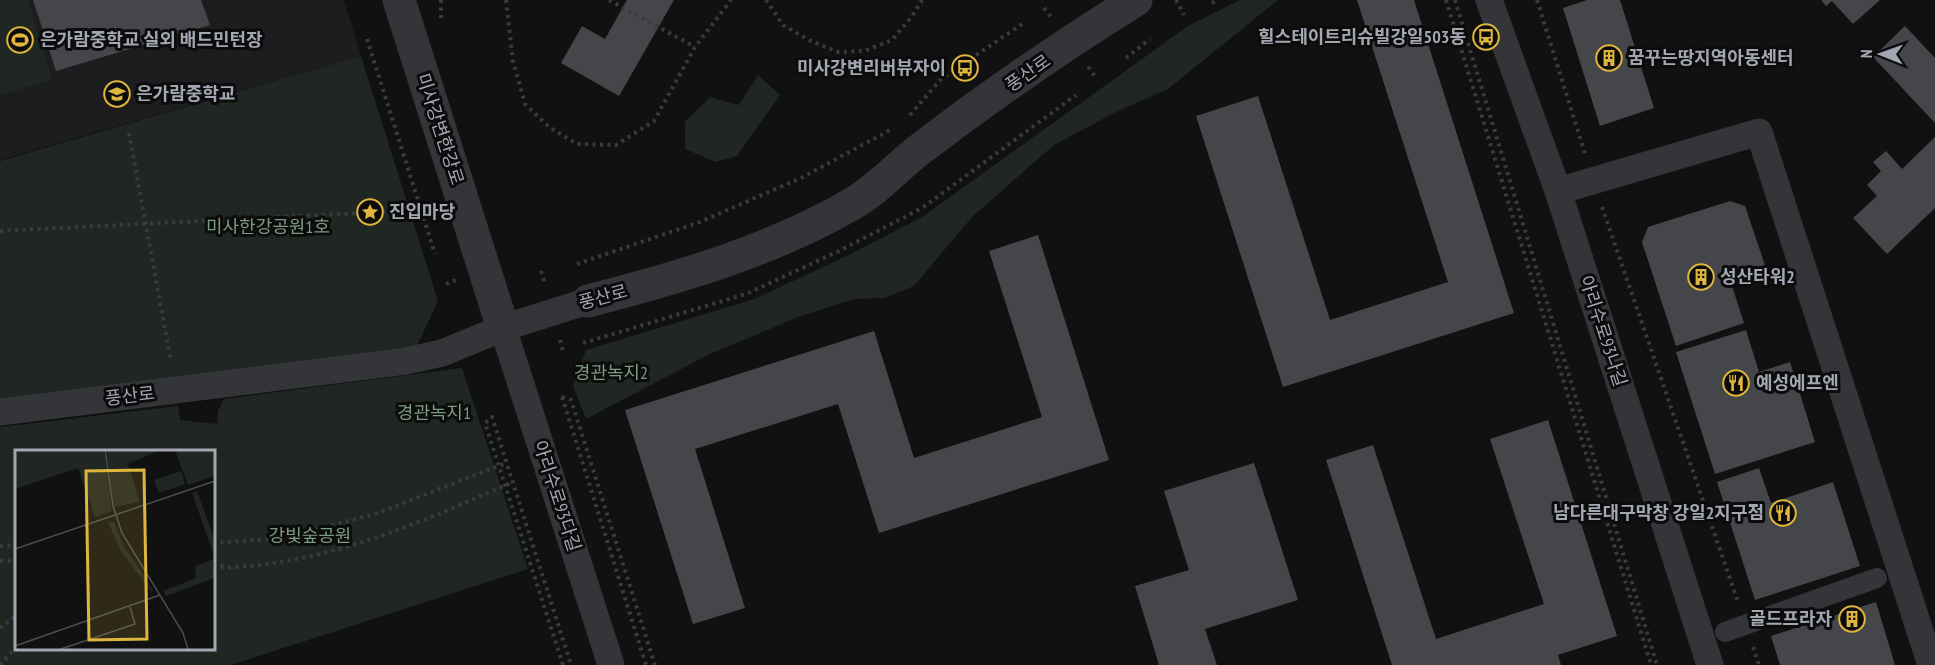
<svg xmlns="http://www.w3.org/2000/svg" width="1935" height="665" viewBox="0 0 1935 665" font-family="'PT Sans Narrow','Noto Sans KR',sans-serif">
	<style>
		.built { fill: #1d1d1f }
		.green { fill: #202621; fill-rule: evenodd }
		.building { fill: #45464a }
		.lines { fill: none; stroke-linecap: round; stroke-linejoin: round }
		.path { stroke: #3a3b3f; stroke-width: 4; stroke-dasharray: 3 4.5; stroke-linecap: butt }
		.pedestrian { stroke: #343539; stroke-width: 20 }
		.minor { stroke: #343539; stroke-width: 27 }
		.tertiary { stroke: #343539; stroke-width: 33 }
		.labels { text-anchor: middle; stroke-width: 6; stroke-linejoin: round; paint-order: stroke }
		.poi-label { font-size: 18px; font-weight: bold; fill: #a3a7b1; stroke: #0c0c0d; text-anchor: start }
		.street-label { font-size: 18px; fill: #a3a7b1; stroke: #0c0c0d }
		.park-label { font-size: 18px; fill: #7c9b80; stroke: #0c0c0d }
		.inset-road { fill: none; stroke: #4b4d52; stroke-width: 1.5 }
		.view { fill: #deb53d; fill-opacity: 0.15; stroke: #deb53d; stroke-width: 3 }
		.inset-edge { fill: none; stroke: #a3a7b1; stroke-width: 3 }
	</style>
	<rect width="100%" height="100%" fill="#111112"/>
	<path class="built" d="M 0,0 L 344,0 L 361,56 L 0,160 Z"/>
	<path class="green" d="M 0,0 L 28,0 L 52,80 L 0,95 Z
		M 1240,0 L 1278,0 L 1168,89 L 1116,112 L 1054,145 L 972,217 L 914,286 L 884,298 L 854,299 L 798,317 L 708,355 L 586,419 L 573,386 L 586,350 L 754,299 L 849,255 L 922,217 L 1188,26 Z
		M 361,56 L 438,301 L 417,346 L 0,400 L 0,161 Z
		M 758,75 L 780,95 L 737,156 L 716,162 L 685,149 L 685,122 L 710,97 L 739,105 Z
		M 462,368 L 528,569 L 231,665 L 0,665 L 0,427 L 178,406 L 180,420 L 217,424 L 218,411 L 224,399 ZM 16,452 L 213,452 L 213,648 L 16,648 Z"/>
	<path class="building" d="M 33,0 L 201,0 L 210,25 L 56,71 Z
		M 627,0 L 674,0 L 619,96 L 561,63 L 582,26 L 605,39 Z
		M 1357,0 L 1414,0 L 1514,313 L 1283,387 L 1196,116 L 1258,96 L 1330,320 L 1448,282 Z
		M 1587,0 L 1620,0 L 1654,108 L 1600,126 L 1563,8 Z
		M 1821,0 L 1880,0 L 1853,24 L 1832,1 L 1826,6 Z
		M 1905,26 L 1935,58 L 1935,123 L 1873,57 Z
		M 1935,137 L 1935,208 L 1887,254 L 1853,218 L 1877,196 L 1867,185 L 1881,171 L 1873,162 L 1886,151 L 1902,169 Z
		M 1730,201 L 1745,206 L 1767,271 L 1731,283 L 1744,323 L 1676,346 L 1642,242 L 1648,227 Z
		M 1038,235 L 1109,460 L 879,533 L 838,404 L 695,449 L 745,608 L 693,624 L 625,410 L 874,331 L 914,458 L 1042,417 L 989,251 Z
		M 1746,330 L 1759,372 L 1790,362 L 1815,442 L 1715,474 L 1676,352 Z
		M 1548,420 L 1617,636 L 1558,655 L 1561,665 L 1392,665 L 1326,460 L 1373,445 L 1436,639 L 1544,604 L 1490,439 Z
		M 1254,463 L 1298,600 L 1205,629 L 1217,665 L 1159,665 L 1135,586 L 1189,570 L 1164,491 Z
		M 1759,468 L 1771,503 L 1833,482 L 1860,566 L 1755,600 L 1717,482 Z
		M 1876,602 L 1895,665 L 1780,665 L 1771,636 Z"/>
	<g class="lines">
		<path class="path" d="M 441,0 L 441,20
			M 506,0 L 513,61 L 525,104 L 549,127 L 577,144 L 616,145 L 654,121 L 695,47 L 731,0
			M 609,0 L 695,47
			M 766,0 L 783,25 L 809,40 L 838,52 L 864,51 L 892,40 L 912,16 L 922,0
			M 1176,0 L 1184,15
			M 1446,0 L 1651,665
			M 1455,0 L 1657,665
			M 1537,0 L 1585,154
			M 1212,3 L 1217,0
			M 1044,8 L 1051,17
			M 367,39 L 435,254
			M 1126,58 L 1150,39
			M 1088,67 L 1097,79
			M 910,115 L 941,79 L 1025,22
			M 129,133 L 171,362
			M 1602,207 L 1738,602
			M 0,231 L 420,210
			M 577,264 L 700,222 L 803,177 L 890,130
			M 541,271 L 545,284
			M 446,284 L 456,280
			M 560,340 L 563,351
			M 583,343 L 746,294 L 839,251 L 922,208 L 1076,95
			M 562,397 L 571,400 L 655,665
			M 562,397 L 646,665
			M 213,543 L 283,538 L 378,513 L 506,463
			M 0,546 L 16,545
			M 0,561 L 16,561
			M 213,564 L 224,566
			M 213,568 C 324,566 414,525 513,482
			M 0,628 L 16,616
			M 1753,647 L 1759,665
			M 0,665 L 16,647
			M 563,665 L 485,423 L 492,417 L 571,665"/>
		<path class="pedestrian" d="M 1725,632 L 1877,578"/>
		<path class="minor" d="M 1489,0 L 1558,191 L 1710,665
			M 1558,191 L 1759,132 L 1931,665
			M 503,328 L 611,665
			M 0,412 L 406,361 L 442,353 L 503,328 L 588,301"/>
		<path class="tertiary" d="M 399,0 L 503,328
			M 588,301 C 678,278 771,251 852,204 C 877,190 897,167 919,150 C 988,97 1062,46 1136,0"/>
	</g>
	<defs>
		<g id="bus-ring" transform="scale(1.35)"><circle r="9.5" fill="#0c0c0d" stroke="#deb53d" stroke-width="1.5"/><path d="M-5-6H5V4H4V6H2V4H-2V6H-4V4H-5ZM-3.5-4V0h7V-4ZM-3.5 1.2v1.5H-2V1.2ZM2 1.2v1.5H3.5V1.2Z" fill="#deb53d"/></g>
		<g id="stadium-ring" transform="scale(1.35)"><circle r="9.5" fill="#0c0c0d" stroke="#deb53d" stroke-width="1.5"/><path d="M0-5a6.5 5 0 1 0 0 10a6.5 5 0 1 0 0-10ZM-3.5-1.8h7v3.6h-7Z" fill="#deb53d"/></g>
		<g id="building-ring" transform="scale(1.35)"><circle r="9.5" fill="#0c0c0d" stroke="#deb53d" stroke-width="1.5"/><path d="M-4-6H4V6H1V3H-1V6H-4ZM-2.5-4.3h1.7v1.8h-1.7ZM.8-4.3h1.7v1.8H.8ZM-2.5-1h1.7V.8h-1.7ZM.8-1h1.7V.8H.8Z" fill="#deb53d"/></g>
		<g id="school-ring" transform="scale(1.35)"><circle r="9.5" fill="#0c0c0d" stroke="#deb53d" stroke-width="1.5"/><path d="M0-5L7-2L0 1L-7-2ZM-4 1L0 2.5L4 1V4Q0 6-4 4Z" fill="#deb53d"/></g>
		<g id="sight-ring" transform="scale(1.35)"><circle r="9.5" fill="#0c0c0d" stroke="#deb53d" stroke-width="1.5"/><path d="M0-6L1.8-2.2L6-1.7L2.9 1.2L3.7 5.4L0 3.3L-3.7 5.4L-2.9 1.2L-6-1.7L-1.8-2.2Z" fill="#deb53d"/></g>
		<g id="restaurant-ring" transform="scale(1.35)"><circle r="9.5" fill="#0c0c0d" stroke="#deb53d" stroke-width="1.5"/><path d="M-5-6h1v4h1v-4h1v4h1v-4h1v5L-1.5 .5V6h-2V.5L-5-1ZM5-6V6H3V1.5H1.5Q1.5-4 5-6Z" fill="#deb53d"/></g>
	</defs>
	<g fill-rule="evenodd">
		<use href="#bus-ring" x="1486" y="37"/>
		<use href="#stadium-ring" x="20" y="40"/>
		<use href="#building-ring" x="1609" y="58"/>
		<use href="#bus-ring" x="965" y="68"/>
		<use href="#school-ring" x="117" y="94"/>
		<use href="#sight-ring" x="370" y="212"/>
		<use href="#building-ring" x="1701" y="277"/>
		<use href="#restaurant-ring" x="1736" y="383"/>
		<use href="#restaurant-ring" x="1783" y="513"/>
		<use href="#building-ring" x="1852" y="619"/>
	</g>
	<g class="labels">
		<g class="poi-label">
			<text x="1466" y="43" text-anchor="end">힐스테이트리슈빌강일503동</text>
			<text x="40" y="46">은가람중학교 실외 배드민턴장</text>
			<text x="1628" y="64">꿈꾸는땅지역아동센터</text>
			<text x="946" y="74" text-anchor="end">미사강변리버뷰자이</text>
			<text x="136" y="100">은가람중학교</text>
			<text x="389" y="218">진입마당</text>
			<text x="1720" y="283">성산타워2</text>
			<text x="1756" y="389">예성에프엔</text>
			<text x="1764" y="519" text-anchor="end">남다른대구막창 강일2지구점</text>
			<text x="1832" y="625" text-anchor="end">골드프라자</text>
		</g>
		<g class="street-label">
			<text transform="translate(1028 73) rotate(-35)" y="6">풍산로</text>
			<text transform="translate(440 129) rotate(72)" y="6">미사강변한강로</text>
			<text transform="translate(603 297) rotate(-15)" y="6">풍산로</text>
			<text transform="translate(1603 331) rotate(72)" y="6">아리수로93나길</text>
			<text transform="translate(130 396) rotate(-7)" y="6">풍산로</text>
			<text transform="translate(557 496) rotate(72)" y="6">아리수로93다길</text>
		</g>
		<g class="park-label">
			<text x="268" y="233">미사한강공원1호</text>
			<text x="611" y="379">경관녹지2</text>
			<text x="434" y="419">경관녹지1</text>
			<text x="310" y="542">강빛숲공원</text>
		</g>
	</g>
	<g transform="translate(15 450)">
		<rect width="200" height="200" fill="#111112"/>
		<path d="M 0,0 L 89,0 L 97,61 L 80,67 L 63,18 L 0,39 ZM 91,0 L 145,0 L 113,14 L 125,52 L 99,57 ZM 160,0 L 199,0 L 199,26 L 173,35 ZM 166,21 L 170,34 L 144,43 L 139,30 ZM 182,41 L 199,88 L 199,105 L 177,43 ZM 93,72 L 99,72 L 108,95 L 128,124 L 138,141 L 137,142 L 105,100 ZM 199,109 L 199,128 L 151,146 L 148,141 L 181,128 L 180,116 Z" fill="#202621"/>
		<path class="inset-road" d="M 90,0 L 98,56 L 107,83 L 168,183 L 173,199M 0,99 L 200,31M 0,196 L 145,145M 46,199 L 120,174 L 115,157"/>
		<path class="view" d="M 129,20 L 132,189 L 74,190 L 71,21 Z"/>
		<rect width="200" height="200" class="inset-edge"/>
	</g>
	<g transform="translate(1881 54) rotate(271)" stroke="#0c0c0d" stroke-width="4.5" paint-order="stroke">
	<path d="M0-4.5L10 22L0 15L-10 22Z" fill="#a3a7b1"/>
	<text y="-9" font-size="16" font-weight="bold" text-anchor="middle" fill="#a3a7b1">N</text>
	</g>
</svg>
